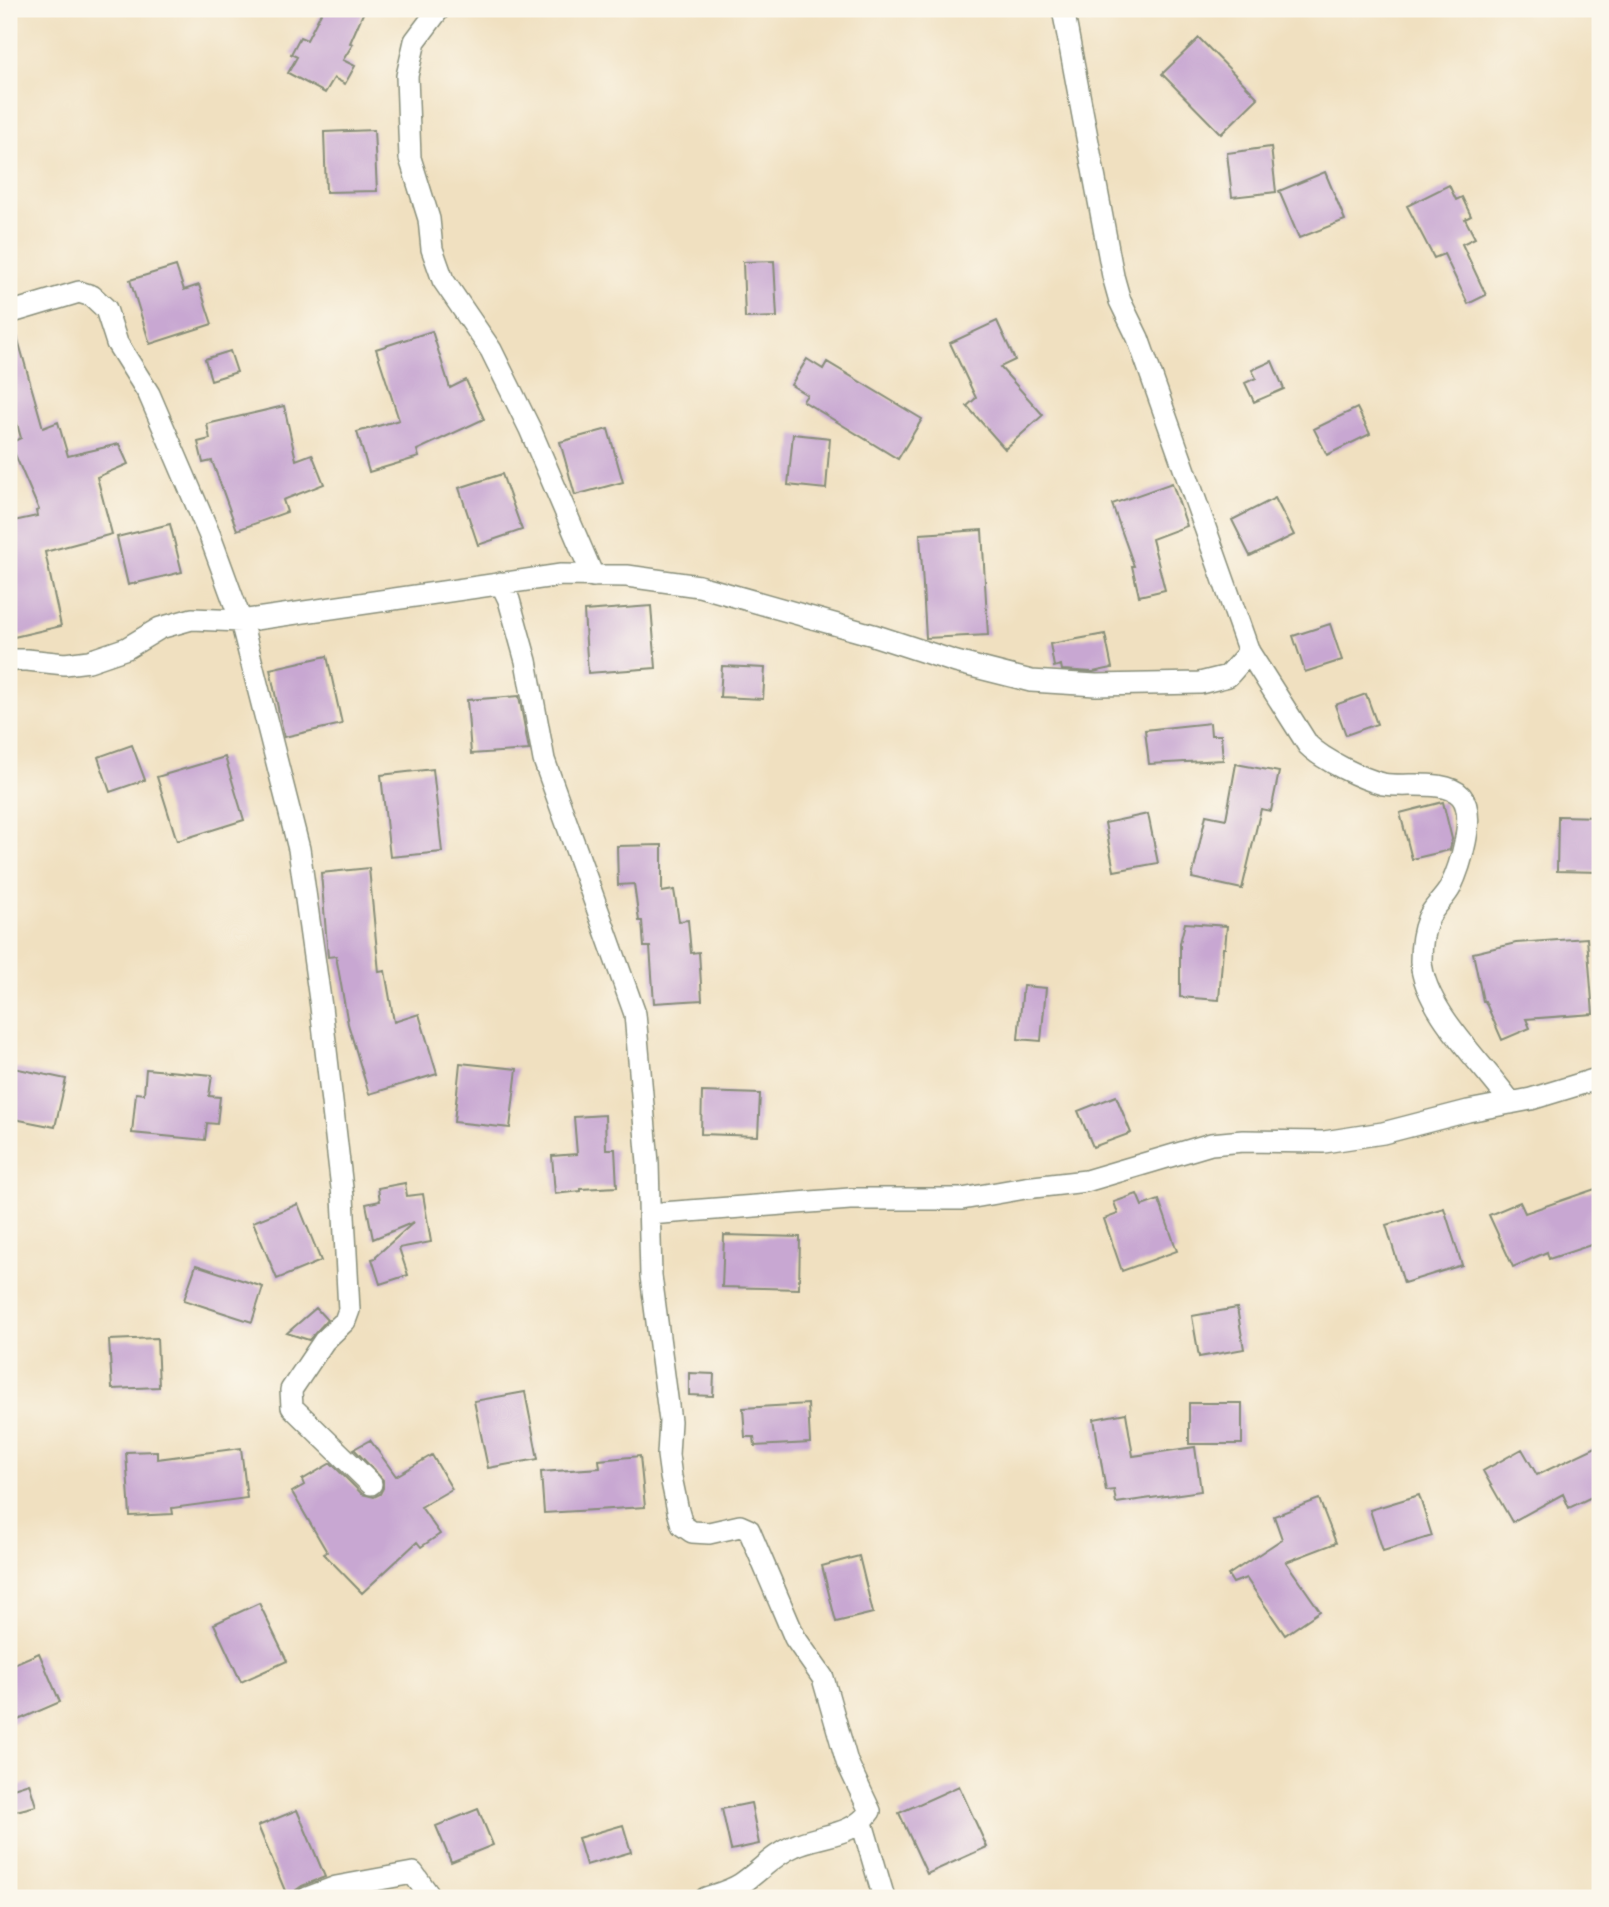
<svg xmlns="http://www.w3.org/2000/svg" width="1609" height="1907" viewBox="0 0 1609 1907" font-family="'IM FELL Double Pica',serif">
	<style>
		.building { fill: #c8a7d2 }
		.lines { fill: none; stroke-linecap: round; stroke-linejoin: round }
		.minor-casing { stroke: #888e7a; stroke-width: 24 }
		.minor { stroke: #fff; stroke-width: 21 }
	</style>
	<rect width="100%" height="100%" fill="#fbf7ec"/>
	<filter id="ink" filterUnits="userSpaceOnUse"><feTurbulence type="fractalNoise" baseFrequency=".0143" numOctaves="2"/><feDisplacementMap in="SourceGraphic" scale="14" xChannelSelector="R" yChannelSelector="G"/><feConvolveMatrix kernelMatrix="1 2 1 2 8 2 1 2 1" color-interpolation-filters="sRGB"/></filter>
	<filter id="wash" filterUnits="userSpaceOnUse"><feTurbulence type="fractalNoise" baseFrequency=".00686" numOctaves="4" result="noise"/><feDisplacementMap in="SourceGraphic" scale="28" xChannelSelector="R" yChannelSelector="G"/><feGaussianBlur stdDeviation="1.57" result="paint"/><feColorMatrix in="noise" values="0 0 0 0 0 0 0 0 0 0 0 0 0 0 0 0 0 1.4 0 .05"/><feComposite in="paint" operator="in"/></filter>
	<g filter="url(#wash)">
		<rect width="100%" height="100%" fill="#f0e0c0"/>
		<g id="blocks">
			<path class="building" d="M 323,9 L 365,9 L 350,43 L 353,44 L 343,60 L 355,66 L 345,84 L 334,78 L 325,93 L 288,73 L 297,57 L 291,54 L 300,37 L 307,40 Z
				M 1199,38 L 1258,98 L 1221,134 L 1162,74 Z
				M 374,130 L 377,191 L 326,192 L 324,132 Z
				M 1271,147 L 1276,192 L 1232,197 L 1227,153 Z
				M 1325,172 L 1345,220 L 1299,238 L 1279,191 Z
				M 1449,185 L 1456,200 L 1462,197 L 1471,216 L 1465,219 L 1475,238 L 1462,244 L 1486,295 L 1468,304 L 1444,254 L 1434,258 L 1407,206 Z
				M 774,261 L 777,317 L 745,318 L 743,262 Z
				M 176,266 L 184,290 L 199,285 L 212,324 L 150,344 L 130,280 Z
				M 997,321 L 1015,360 L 1000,367 L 1043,415 L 1005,449 L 967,406 L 976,398 L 950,343 Z
				M 15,329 L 43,428 L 58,422 L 68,456 L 119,444 L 128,464 L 97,477 L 112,534 L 45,552 L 61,626 L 14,637 L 9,615 L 9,522 L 37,516 L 36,511 L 39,510 L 10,443 L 21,438 L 9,395 L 9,330 Z
				M 432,331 L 450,388 L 466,380 L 484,419 L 417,450 L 419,457 L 369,472 L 357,432 L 399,420 L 376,349 Z
				M 230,351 L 237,372 L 211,380 L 205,359 Z
				M 807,359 L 823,369 L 827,362 L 922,419 L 898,459 L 803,401 L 807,395 L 791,385 Z
				M 1272,361 L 1284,389 L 1254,402 L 1245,383 L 1256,378 L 1252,370 Z
				M 284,406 L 296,460 L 312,454 L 324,484 L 283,500 L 287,512 L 237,530 L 212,461 L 203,463 L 198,442 L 210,439 L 207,424 Z
				M 1357,408 L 1370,434 L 1327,455 L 1314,429 Z
				M 608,429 L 623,482 L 575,495 L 560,442 Z
				M 793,434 L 830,438 L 826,489 L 788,485 Z
				M 502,474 L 522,530 L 478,545 L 459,488 Z
				M 1172,483 L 1187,526 L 1152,539 L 1165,590 L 1139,596 L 1132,566 L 1134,566 L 1112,504 Z
				M 1275,498 L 1294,535 L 1250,556 L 1232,520 Z
				M 170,524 L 182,572 L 128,585 L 117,537 Z
				M 982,530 L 988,635 L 926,638 L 920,534 Z
				M 651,606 L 656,668 L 588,673 L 584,611 Z
				M 1330,624 L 1342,660 L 1305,672 L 1293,636 Z
				M 1105,634 L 1112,668 L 1093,672 L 1062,670 L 1061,665 L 1054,667 L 1050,644 Z
				M 327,656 L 342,724 L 284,737 L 270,669 Z
				M 722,666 L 765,668 L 763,699 L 720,697 Z
				M 1366,694 L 1377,724 L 1346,735 L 1335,705 Z
				M 519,696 L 529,750 L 471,754 L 467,700 Z
				M 1210,723 L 1211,735 L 1221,735 L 1223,760 L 1149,764 L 1145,730 Z
				M 132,745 L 145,780 L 110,792 L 98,757 Z
				M 225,757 L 244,820 L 177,841 L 157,777 Z
				M 1236,764 L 1279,772 L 1271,811 L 1261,809 L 1242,889 L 1192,878 L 1206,815 L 1226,819 Z
				M 433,769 L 442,852 L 390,857 L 381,775 Z
				M 1443,802 L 1452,839 L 1450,850 L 1412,859 L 1400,813 Z
				M 1148,814 L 1158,863 L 1114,871 L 1105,823 Z
				M 1558,816 L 1600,817 L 1600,872 L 1557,871 Z
				M 662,845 L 662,892 L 674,890 L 679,921 L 688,920 L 691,953 L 699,952 L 702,1000 L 654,1003 L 650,947 L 644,947 L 642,921 L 639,921 L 634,884 L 618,885 L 617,846 Z
				M 369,868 L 379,972 L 385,971 L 394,1022 L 419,1014 L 437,1074 L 369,1094 L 348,1024 L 336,956 L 328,957 L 321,873 Z
				M 1185,923 L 1227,926 L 1225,948 L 1223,948 L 1219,1000 L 1180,997 L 1180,943 Z
				M 1587,938 L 1593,1014 L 1526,1019 L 1530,1028 L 1502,1040 L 1485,1001 L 1483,1001 L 1473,953 L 1516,943 Z
				M 1023,986 L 1046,988 L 1041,1041 L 1018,1039 Z
				M 460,1063 L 517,1069 L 510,1128 L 454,1122 Z
				M 9,1067 L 66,1079 L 55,1127 L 9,1118 Z
				M 146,1069 L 212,1075 L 209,1096 L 220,1097 L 217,1124 L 207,1123 L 205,1140 L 132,1133 L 136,1093 L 144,1094 Z
				M 702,1092 L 760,1094 L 758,1136 L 701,1134 Z
				M 1116,1096 L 1131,1133 L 1093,1147 L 1078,1111 Z
				M 605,1115 L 606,1149 L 615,1149 L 617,1187 L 581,1189 L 581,1191 L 555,1194 L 552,1156 L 577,1154 L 574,1117 Z
				M 405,1183 L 407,1196 L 423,1194 L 431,1242 L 399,1248 L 408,1275 L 380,1284 L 372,1259 L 376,1258 L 376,1256 L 414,1222 L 373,1239 L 366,1204 L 380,1201 L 378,1188 Z
				M 1595,1189 L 1600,1206 L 1600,1242 L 1549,1259 L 1547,1252 L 1513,1267 L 1489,1215 L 1520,1202 L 1525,1213 Z
				M 1137,1194 L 1142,1206 L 1159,1200 L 1177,1251 L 1122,1271 L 1104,1219 L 1118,1214 L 1114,1202 Z
				M 298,1204 L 321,1261 L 277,1279 L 253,1222 Z
				M 1444,1208 L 1462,1265 L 1404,1283 L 1386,1225 Z
				M 724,1235 L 800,1237 L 799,1289 L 722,1287 Z
				M 196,1265 L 263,1287 L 252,1322 L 184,1300 Z
				M 316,1308 L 327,1320 L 309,1340 L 287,1333 Z
				M 1237,1308 L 1244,1349 L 1199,1357 L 1192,1316 Z
				M 157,1338 L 159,1387 L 112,1389 L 109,1340 Z
				M 689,1373 L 714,1374 L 713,1396 L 689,1395 Z
				M 525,1392 L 538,1459 L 488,1468 L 474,1401 Z
				M 1189,1403 L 1242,1403 L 1242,1444 L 1189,1444 Z
				M 808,1404 L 810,1443 L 755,1446 L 754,1437 L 745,1437 L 743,1408 Z
				M 1126,1413 L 1133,1456 L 1195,1447 L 1201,1491 L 1116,1503 L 1114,1490 L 1106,1491 L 1094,1419 Z
				M 370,1440 L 396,1476 L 432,1455 L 452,1489 L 421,1507 L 440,1534 L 421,1547 L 417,1542 L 362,1593 L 324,1554 L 327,1552 L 292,1492 L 304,1485 L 302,1480 L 331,1463 L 362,1494 L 374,1497 L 380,1494 L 383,1488 L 383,1480 L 354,1449 Z
				M 1600,1445 L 1600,1493 L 1569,1508 L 1563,1494 L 1512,1522 L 1483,1471 L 1522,1449 L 1537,1475 Z
				M 241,1448 L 247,1498 L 172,1508 L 173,1514 L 130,1516 L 126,1452 L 157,1451 L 157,1459 Z
				M 640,1456 L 645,1507 L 544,1513 L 541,1472 L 600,1468 L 599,1460 Z
				M 1419,1495 L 1432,1536 L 1383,1551 L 1370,1510 Z
				M 1319,1499 L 1336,1543 L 1286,1562 L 1320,1611 L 1285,1635 L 1246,1578 L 1233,1583 L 1228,1575 L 1282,1539 L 1274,1516 Z
				M 859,1556 L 873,1613 L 836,1622 L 822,1566 Z
				M 259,1603 L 287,1661 L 241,1682 L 214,1624 Z
				M 39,1653 L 60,1702 L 9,1724 L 9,1666 Z
				M 29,1783 L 36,1806 L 16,1811 L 10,1789 Z
				M 959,1786 L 987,1847 L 927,1874 L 899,1813 Z
				M 751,1803 L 759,1844 L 731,1850 L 722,1809 Z
				M 478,1809 L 493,1845 L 451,1862 L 436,1826 Z
				M 297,1810 L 325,1877 L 302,1886 L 296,1890 L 294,1898 L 288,1898 L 258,1826 Z
				M 623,1825 L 631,1852 L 586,1865 L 578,1838 Z"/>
		</g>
	</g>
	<g filter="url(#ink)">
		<use href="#blocks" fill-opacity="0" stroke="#888e7a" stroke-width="2"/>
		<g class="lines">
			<g class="minor-casing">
				<path id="minor" d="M 439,9 L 415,41 L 407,76 L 410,158 L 429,219 L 432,249 L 443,280 L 491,350 L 530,429 L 593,576
					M 1063,9 L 1113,276 L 1120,301 L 1138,338 L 1249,652 L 1308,745 C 1323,760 1362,779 1383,784 C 1404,788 1446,779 1461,796 C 1477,815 1460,867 1450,888 C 1444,899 1433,907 1428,919 C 1423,931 1421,947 1421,961 C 1424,1010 1483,1063 1511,1103
					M 9,313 L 79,292 L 92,296 L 106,309 L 117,343 L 149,394 L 210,536 L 241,621 L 299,849 L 321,1007 L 343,1197 L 349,1310 L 345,1321 L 324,1341 L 291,1390 L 292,1407 L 371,1484
					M 501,583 L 509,600 L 526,661 L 544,760 L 635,1014 L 648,1163 L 651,1276 L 670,1421 L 668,1455 L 671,1477 L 678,1511 L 682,1525 L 692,1532 L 709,1533 L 740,1526 L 749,1530 L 795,1638 L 823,1678 L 847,1762 L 870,1811 C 853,1837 820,1834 794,1846 C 773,1855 759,1872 741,1884 C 730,1891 718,1894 706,1898
					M 9,660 L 27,660 L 65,664 L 89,661 L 127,648 L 160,628 L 192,619 L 241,621 L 561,575 L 627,576 L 699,586 L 873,635 L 956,662 L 1031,681 L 1096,685 L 1200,683 L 1228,676 L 1249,652
					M 649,1214 L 850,1199 L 962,1199 L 1025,1188 L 1086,1181 L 1211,1144 L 1243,1141 L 1324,1142 L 1383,1133 L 1468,1111 L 1531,1099 L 1600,1078
					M 862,1823 L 884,1898
					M 307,1898 L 336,1887 L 413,1873 L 431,1898"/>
			</g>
			<use href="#minor" class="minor"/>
		</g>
	</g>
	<rect width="1609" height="1907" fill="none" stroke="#fbf7ec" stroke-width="35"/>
</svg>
